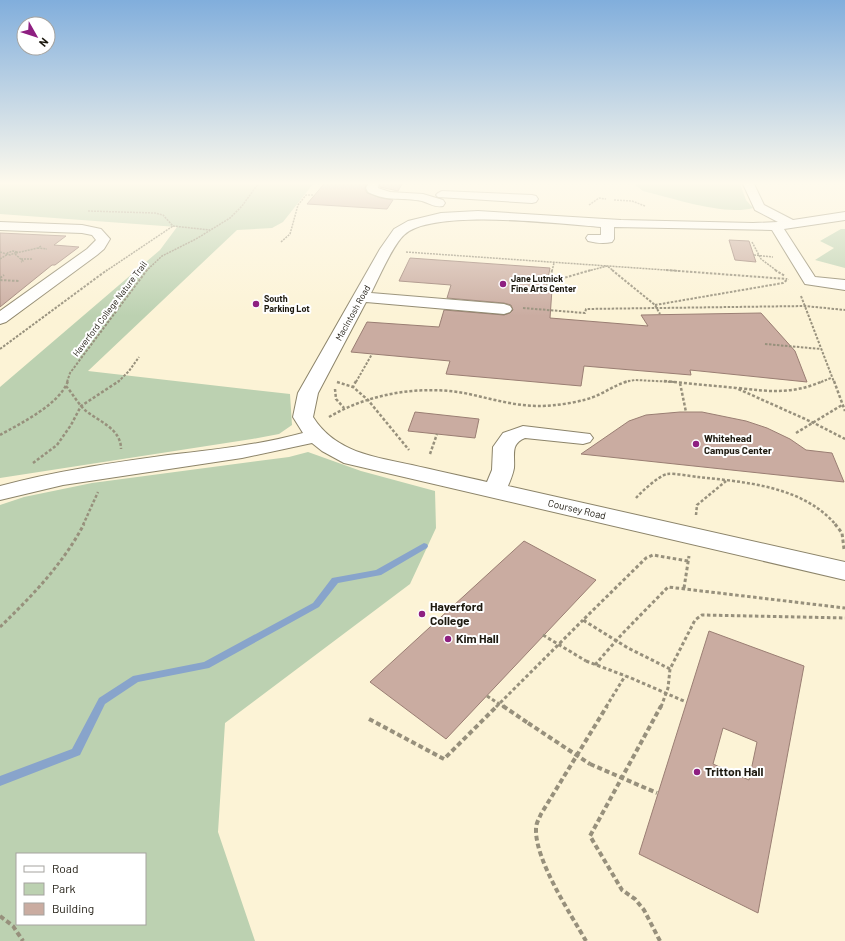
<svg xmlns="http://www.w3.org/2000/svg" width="845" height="941" viewBox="0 0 845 941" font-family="Barlow,sans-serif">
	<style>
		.green { fill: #bcd1b1; fill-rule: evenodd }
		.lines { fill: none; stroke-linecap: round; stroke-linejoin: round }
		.stream { fill: #88a4cb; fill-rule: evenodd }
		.building { fill: #caaca1; stroke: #9a7e73; fill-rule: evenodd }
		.minor-casing { stroke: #8c846a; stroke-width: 2 }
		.path-far4 { stroke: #97907c; stroke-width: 1.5; stroke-dasharray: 2 1; stroke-linecap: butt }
		.path-far3 { stroke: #97907c; stroke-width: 2; stroke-dasharray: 2.5 1.5; stroke-linecap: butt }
		.path-far2 { stroke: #97907c; stroke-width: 2.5; stroke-dasharray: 3 2; stroke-linecap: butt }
		.path-far1 { stroke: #97907c; stroke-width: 3; stroke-dasharray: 3.5 2.5; stroke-linecap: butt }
		.path { stroke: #97907c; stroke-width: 4; stroke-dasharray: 5 3; stroke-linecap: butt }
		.minor { fill: #fff; fill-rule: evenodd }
		.path-bridge-far1 { stroke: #97907c; stroke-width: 3; stroke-dasharray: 3.5 2.5; stroke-linecap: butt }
		.path-bridge { stroke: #97907c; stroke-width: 4; stroke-dasharray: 5 3; stroke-linecap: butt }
		.poi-dot { fill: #8e1f81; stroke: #fff; stroke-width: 1.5 }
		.labels { text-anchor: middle; stroke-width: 4; stroke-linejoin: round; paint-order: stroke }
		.far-poi-label { font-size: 9px; font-weight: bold; fill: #1d190f; stroke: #fff; text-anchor: start }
		.far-street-label { font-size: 9px; fill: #1d190f; stroke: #fff }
		.poi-label { font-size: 10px; font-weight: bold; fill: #1d190f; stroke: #fff; text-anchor: start }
		.street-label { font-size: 10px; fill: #1d190f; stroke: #fff }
		.near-poi-label { font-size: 12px; font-weight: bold; fill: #1d190f; stroke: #fff; text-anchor: start }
	</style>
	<rect width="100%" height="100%" fill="#fcf3d6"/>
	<path class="green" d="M 0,184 L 313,184 L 283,222 L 272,228 L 237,230 L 88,371 L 290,394 L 292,425 L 279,434 L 252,439 L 0,478 L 0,387 L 160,250 L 177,227 L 0,214 Z
		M 634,184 L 740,184 L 746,200 L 753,208 C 724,216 673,198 643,191 Z
		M 841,229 L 845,229 L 845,268 L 815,260 L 834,248 L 820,241 Z
		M 308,452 L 361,471 L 435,491 L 436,528 L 410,584 L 225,723 L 218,832 L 255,941 L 0,941 L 0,505 L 24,497 L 92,483 L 289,457 ZM 17,854 L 145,854 L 145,924 L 17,924 Z"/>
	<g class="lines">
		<path class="stream" d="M 424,543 L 427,544 L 428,546 L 427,548 L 381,575 L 338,583 L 319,607 L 209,668 L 138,682 L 105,704 L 80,755 L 0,786 L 0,776 L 72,749 L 99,698 L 133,676 L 204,662 L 313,603 L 332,578 L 376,570 Z"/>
	</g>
	<path class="building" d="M 324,184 L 366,184 L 365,189 L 367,193 L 381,198 L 393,200 L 387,209 L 307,204 Z
		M 380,184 L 402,184 L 398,191 L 380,187 Z
		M 0,233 L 66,236 L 54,245 L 79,247 L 55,265 L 52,265 L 0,307 Z
		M 729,240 L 749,241 L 756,262 L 735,260 Z
		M 410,258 L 550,268 L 546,289 L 552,289 L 550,318 L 648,326 L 641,315 L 761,313 L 795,351 L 807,382 L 690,370 L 691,375 L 584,366 L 581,386 L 446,374 L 450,361 L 351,352 L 367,322 L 439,327 L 444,310 L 504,315 L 510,313 L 513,310 L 511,305 L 504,303 L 447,298 L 451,285 L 399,281 Z
		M 415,412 L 479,419 L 475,438 L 408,431 Z
		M 680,412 L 702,412 L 746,421 L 767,428 L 790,439 L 806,450 L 832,453 L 844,482 L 581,454 L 629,421 L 646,415 Z
		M 524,541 L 596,580 L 446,739 L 370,682 Z
		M 709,631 L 804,666 L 758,913 L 639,854 ZM 723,728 L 757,742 L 749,780 L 713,764 Z"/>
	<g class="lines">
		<g class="minor-casing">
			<path id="minor" d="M 368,184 L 379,184 L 378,188 L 390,192 L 423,194 L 443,200 L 445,203 L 443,206 C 435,208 429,203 422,201 C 403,197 387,202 368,192 L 366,188 Z
				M 743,184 L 754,184 L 764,205 L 793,220 L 845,212 L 845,220 L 784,229 L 815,277 L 845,280 L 845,290 L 805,284 L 772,230 L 614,227 L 614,239 L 612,242 C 604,244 596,243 588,241 L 586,238 L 588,235 L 601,235 L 601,227 C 560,224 433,208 404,235 C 392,246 379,278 371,293 L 504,304 L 510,306 L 512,309 L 510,312 L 504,314 L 366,302 L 318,393 L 313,417 C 335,452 374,457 412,465 C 437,471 462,476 487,482 L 492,470 L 493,447 L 503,433 L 523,426 L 590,434 L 593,438 L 590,442 L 583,444 L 525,438 C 510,444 515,455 514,468 C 513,474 510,481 508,486 L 845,562 L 845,580 L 344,463 L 322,451 L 312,443 L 242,458 L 63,485 L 0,500 L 0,486 C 55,471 111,463 168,455 C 213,450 259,445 303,433 L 293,417 L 298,393 L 380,249 L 394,229 L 408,221 L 441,213 L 478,211 L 621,220 L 753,223 L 778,222 L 755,210 Z
				M 442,191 L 532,195 L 536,196 L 538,199 L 536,202 L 532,203 L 438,197 L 436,195 L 438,193 Z
				M 0,222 L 82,225 L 101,229 L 110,239 L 104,249 L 97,255 L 6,322 L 0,324 L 0,311 L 87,249 L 96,240 L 92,235 L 82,233 L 0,230 Z"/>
		</g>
		<path class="path-far4" d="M 614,200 L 632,201 L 645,206
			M 589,205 L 599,198 L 606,199
			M 88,211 L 155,213 L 163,215 L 173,226 L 210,230
			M 281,242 L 290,234 L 298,205 L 306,195 L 314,195
			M 752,242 L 761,259 L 777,271
			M 41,246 L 38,248 L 47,249
			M 0,252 L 10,255 L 17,252 L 13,251 L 7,253
			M 406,252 L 680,271
			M 16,253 L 38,248
			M 15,254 L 23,261 L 21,262
			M 754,255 L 773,257
			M 0,259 L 8,254
			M 21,259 L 32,259
			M 106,271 L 173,226
			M 146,271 L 162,256 L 196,239 L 230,218 L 242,206 L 258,184
			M 552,271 L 554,263
			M 588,271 L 607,266 L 614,271"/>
		<path class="path-far3" d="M 552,270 L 550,282 L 591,270
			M 612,270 L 655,305 L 660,314
			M 666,270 L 787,279
			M 775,270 L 785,276
			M 0,278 L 4,275
			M 0,280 L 19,281
			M 801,296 L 834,382
			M 655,305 L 783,283 L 788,279
			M 523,308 L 585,313 L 586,309 L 805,306 L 845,310
			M 765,344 L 821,349
			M 0,349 L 107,270
			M 67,382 L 70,373 L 147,270
			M 118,382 L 129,371 L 139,357
			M 356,382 L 372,354
			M 624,382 L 635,380 L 675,382
			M 821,382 L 831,378"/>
		<path class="path-far2" d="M 356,381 L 353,387 L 368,400 L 409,450
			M 664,381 L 736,388 L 814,423 L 845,439
			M 834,381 L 845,411
			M 337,382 L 353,387
			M 680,383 L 686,412
			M 66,386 C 73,394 78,404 86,411 C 100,422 121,429 121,449
			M 739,388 C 770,392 794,394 823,381
			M 335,389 L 336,399 L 344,408
			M 329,417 C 368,394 419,385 464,393 C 489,398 513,406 539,406 C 555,406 584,402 598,395 C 609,390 617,384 629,381
			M 796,433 L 842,405
			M 0,435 C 21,423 59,405 68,381
			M 430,454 L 437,434
			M 33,463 L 57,445 L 71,425 L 81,406 L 119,381
			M 636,498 C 642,491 659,476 667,474 C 674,473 690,476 698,477 C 745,482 803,486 836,525
			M 696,515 L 697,505 L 726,481
			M 83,525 L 98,492"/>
		<path class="path-far1" d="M 835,524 L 842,533 L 844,549
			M 688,561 L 653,555 L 646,558 L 583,620 L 628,648 L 670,669 L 695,620 L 702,615 L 845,618
			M 684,588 L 689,556
			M 0,627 C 32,596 63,564 84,524
			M 623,633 L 668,587 L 845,608
			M 586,661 L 631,678
			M 595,665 L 607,651
			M 496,707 L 583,620
			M 606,707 L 625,676
			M 661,707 L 668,688 L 670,669"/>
		<path class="path" d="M 369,719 L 444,759 L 497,706
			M 528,723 L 590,764
			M 0,916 L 13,926 L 23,941
			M 586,941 C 570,913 535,860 536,829 C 536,823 539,819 541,814 L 607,706
			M 660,941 L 644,910 L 635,899 L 622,890 L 590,836 L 661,706"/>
		<use href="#minor" class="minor"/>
		<path class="path-bridge-far1" d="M 543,635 L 586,661
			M 607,651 L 623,633
			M 631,678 L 686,702
			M 487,696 L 504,707"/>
		<path class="path-bridge" d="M 503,706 L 528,723
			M 590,764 L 657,793"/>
	</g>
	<linearGradient id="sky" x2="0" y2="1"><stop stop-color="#81aedc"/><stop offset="0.58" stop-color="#fefaed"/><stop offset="1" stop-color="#fefaed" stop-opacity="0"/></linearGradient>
	<rect width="845" height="316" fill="url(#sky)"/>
	<g class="poi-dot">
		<circle cx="503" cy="284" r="4"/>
		<circle cx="256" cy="304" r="4"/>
		<circle cx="696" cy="444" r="4"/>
		<circle cx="422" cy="614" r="4"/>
		<circle cx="448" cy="639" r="4"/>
		<circle cx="697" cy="772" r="4"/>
	</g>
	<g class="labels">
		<g class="far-poi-label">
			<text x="511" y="282">Jane Lutnick<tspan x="511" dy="10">Fine Arts Center</tspan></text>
			<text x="264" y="302">South<tspan x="264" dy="10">Parking Lot</tspan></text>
		</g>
		<g class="far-street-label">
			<text transform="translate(110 309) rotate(-53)" y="3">Haverford College Nature Trail</text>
			<text transform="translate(353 313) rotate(-61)" y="3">MacIntosh Road</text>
		</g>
		<g class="poi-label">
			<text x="704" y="442">Whitehead<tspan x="704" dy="12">Campus Center</tspan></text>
		</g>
		<g class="street-label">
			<text transform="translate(577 509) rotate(13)" y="4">Coursey Road</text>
		</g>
		<g class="near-poi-label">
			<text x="430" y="611">Haverford<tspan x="430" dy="14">College</tspan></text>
			<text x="456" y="643">Kim Hall</text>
			<text x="705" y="776">Tritton Hall</text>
		</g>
	</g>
	<rect x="16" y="853" width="130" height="72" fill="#ffffff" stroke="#a5a39f"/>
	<rect x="24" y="866" width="20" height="6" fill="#ffffff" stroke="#a5a39f"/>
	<text x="52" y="873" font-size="12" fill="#1d190f">Road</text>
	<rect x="24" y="883" width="20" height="12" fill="#bcd1b1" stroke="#a5a39f"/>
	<text x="52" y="893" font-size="12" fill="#1d190f">Park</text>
	<rect x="24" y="903" width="20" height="12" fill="#caaca1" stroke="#a5a39f"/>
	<text x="52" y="913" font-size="12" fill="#1d190f">Building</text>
	<g transform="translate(36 36) rotate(129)"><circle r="19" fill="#ffffff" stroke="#a5a39f"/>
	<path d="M0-3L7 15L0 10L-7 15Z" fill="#8e1f81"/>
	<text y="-6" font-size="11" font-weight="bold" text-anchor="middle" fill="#1d190f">N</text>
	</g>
</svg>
